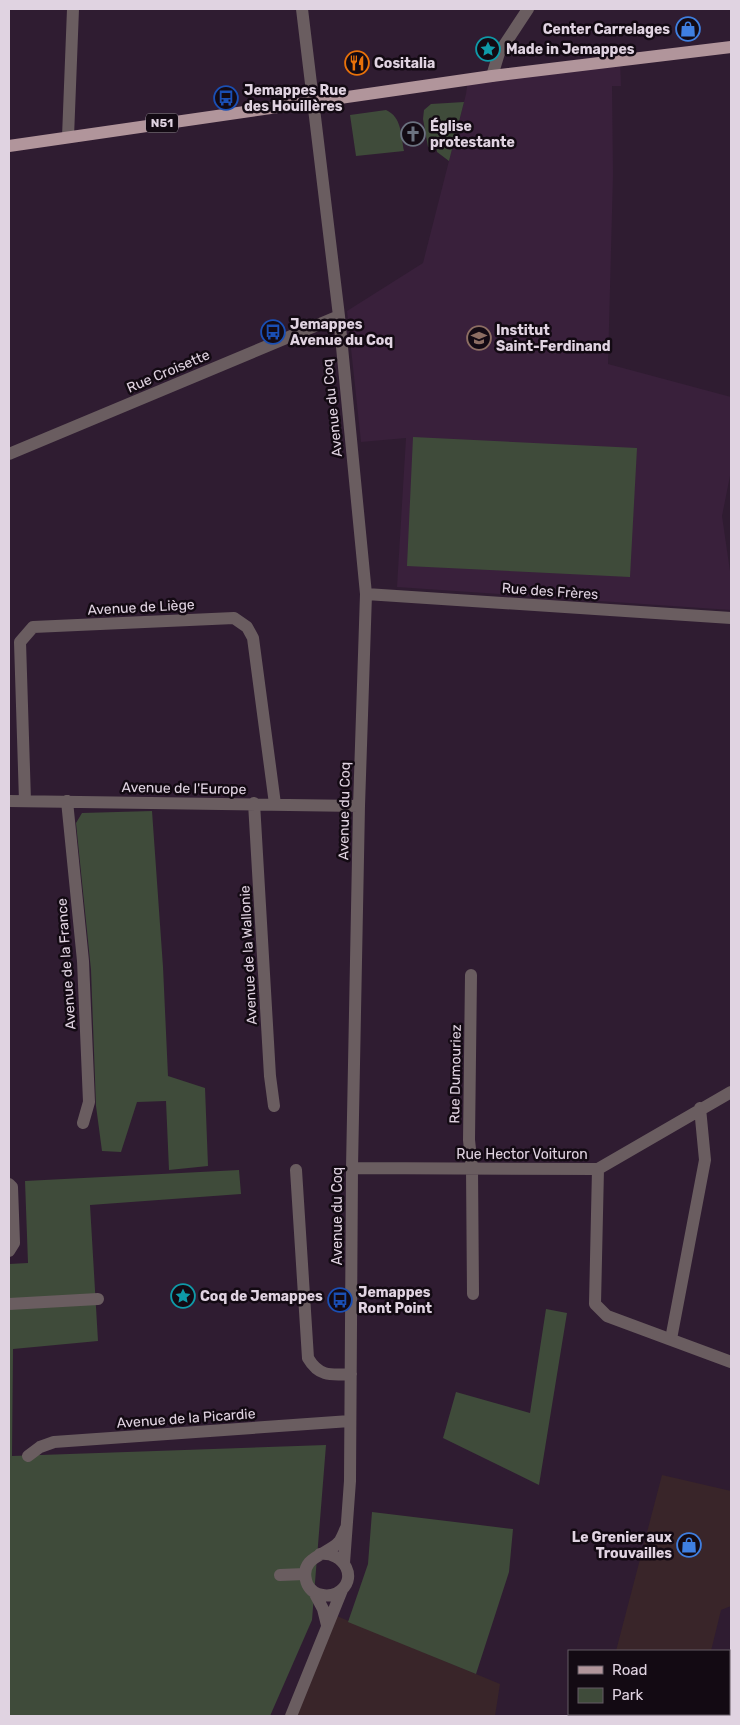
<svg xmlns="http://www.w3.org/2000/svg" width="740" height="1725" viewBox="0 0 740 1725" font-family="Rubik,sans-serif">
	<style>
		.commercial { fill: #392529 }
		.built { fill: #39203b }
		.green { fill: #3f4b3a }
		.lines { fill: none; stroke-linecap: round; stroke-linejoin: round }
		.minor { stroke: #6a5d60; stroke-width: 12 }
		.major { stroke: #b1959b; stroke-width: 12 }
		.labels { text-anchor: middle; stroke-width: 5; stroke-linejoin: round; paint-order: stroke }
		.shield { fill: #130a13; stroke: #a297a3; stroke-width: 1 }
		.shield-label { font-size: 12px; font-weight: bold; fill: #e0d3e1 }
		.poi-label { font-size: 14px; font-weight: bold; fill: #e0d3e1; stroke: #130a13; text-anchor: start }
		.street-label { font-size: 14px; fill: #e0d3e1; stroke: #130a13 }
	</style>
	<rect width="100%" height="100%" fill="#2f1c31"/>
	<path class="commercial" d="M 662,1475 L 731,1491 L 731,1606 L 721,1610 L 711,1651 L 616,1651 Z
		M 332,1614 L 500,1684 L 495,1716 L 291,1716 Z
		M 600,1714 L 694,1714 L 694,1716 L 599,1716 Z"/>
	<path class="built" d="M 620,60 L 621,86 L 612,86 L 613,175 L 608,364 L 731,397 L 731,471 L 722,516 L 731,578 L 731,610 L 397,587 L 406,438 L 361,442 L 347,311 L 423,263 L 466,94 L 468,79 Z"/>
	<path class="green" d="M 464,102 L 449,161 L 437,152 L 436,146 L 428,147 L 423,119 L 424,110 L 431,104 Z
		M 386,110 C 402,117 401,136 404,151 L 356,156 L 350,115 Z
		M 413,437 L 637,448 L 630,577 L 407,566 Z
		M 152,811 L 163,967 L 168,1076 L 205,1088 L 208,1166 L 169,1170 L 166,1101 L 137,1102 L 121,1152 L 102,1151 L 96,1106 L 91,970 L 76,823 L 82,813 Z
		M 239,1170 L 241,1194 L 90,1205 L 98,1341 L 13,1349 L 12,1456 L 326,1445 L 312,1620 L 270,1716 L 9,1715 L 9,1264 L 28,1263 L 25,1181 Z
		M 546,1309 L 567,1313 L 539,1485 L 443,1438 L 456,1392 L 530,1413 Z
		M 372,1512 L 513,1529 L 509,1572 L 476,1674 L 348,1622 L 368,1564 Z"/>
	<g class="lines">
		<path class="minor" d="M 302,9 L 339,316 L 366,594 L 359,806 L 352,1168 L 350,1481 L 344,1563
			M 492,76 L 499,53 L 528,9
			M 68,137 L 73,9
			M 9,454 L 339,316
			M 366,594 L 731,618
			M 9,801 L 359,806
			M 25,801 L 20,642 L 33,627 L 234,618 L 247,627 L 253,638 L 275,804
			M 67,801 L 83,961 L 89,1102 L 83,1123
			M 254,803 L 270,1076 L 274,1106
			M 471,975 L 469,1140 L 472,1168 L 473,1294
			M 352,1168 L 598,1169 L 731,1092
			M 598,1169 L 595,1304 L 607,1316 L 731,1362
			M 296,1170 L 308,1358 C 319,1377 331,1375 351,1374
			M 9,1184 L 12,1187 L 14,1243 L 9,1251
			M 9,1304 L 98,1299
			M 671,1339 L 705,1160 L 700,1108
			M 28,1456 L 40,1447 L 54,1442 L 350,1421
			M 320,1554 C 344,1551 360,1580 337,1593 C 331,1596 324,1596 318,1594 C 312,1592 307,1586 306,1580 C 300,1556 328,1555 339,1542 C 342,1538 344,1532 346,1528
			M 280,1575 L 305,1574
			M 314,1592 L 323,1609 L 327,1625
			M 291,1716 L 342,1590"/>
		<path class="major" d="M 9,146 L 492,76 L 731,47"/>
	</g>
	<defs>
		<g id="shop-ring" transform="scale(1.25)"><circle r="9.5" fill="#130a13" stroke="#3f7fe0" stroke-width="1.5"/><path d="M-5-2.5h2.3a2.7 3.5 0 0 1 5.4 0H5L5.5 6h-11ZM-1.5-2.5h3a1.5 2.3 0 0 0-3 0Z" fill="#3f7fe0"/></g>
		<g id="sight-ring" transform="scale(1.25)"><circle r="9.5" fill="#130a13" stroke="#0f9aa8" stroke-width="1.5"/><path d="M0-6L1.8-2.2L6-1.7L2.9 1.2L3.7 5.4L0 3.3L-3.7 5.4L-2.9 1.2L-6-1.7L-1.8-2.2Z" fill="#0f9aa8"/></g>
		<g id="restaurant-ring" transform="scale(1.25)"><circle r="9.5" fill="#130a13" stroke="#e8710a" stroke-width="1.5"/><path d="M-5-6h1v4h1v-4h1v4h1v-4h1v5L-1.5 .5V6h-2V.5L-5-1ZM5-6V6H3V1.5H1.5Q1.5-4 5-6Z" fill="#e8710a"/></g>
		<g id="bus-ring" transform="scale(1.25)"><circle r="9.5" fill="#130a13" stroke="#1a4fb4" stroke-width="1.5"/><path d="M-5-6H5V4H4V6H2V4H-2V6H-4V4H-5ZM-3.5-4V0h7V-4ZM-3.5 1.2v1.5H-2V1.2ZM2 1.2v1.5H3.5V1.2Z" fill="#1a4fb4"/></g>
		<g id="church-ring" transform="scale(1.25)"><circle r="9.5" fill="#130a13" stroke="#6b7280" stroke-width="1.5"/><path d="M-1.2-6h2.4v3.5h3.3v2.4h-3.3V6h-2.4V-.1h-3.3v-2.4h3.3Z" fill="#6b7280"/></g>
		<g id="school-ring" transform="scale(1.25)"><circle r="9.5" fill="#130a13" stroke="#8d6e63" stroke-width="1.5"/><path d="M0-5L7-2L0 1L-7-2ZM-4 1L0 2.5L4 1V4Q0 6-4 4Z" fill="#8d6e63"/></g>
	</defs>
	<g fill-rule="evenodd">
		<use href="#shop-ring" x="688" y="29"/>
		<use href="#sight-ring" x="488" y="49"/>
		<use href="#restaurant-ring" x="357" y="63"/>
		<use href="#bus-ring" x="226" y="98"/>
		<use href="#church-ring" x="413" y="134"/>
		<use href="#bus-ring" x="273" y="332"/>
		<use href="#school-ring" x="479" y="338"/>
		<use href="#sight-ring" x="183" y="1296"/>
		<use href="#bus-ring" x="340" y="1300"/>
		<use href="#shop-ring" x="689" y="1545"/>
	</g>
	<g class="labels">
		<rect class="shield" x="146" y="113.5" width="32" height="19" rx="4"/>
		<g class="shield-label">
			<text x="162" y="127">N51</text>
		</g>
		<g class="poi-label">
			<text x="670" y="34" text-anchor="end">Center Carrelages</text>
			<text x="506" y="54">Made in Jemappes</text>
			<text x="374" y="68">Cositalia</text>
			<text x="244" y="95">Jemappes Rue<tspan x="244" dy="16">des Houillères</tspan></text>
			<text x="430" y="131">Église<tspan x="430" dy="16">protestante</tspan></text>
			<text x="290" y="329">Jemappes<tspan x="290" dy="16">Avenue du Coq</tspan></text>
			<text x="496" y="335">Institut<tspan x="496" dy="16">Saint-Ferdinand</tspan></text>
			<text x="358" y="1297">Jemappes<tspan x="358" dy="16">Ront Point</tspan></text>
			<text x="200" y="1301">Coq de Jemappes</text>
			<text x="672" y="1542" text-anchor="end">Le Grenier aux<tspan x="672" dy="16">Trouvailles</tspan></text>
		</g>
		<g class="street-label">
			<text transform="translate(168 371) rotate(-23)" y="5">Rue Croisette</text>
			<text transform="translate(332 408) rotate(-96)" y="5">Avenue du Coq</text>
			<text transform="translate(550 591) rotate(4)" y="5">Rue des Frères</text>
			<text transform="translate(141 607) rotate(-3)" y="5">Avenue de Liège</text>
			<text transform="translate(184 788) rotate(1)" y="5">Avenue de l'Europe</text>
			<text transform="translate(344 811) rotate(-89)" y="5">Avenue du Coq</text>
			<text transform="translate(248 955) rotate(-93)" y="5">Avenue de la Wallonie</text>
			<text transform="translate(66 964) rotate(-94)" y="5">Avenue de la France</text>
			<text transform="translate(455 1074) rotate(-89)" y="5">Rue Dumouriez</text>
			<text x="522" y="1159">Rue Hector Voituron</text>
			<text transform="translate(337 1216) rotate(-90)" y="5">Avenue du Coq</text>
			<text transform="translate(186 1418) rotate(-4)" y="5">Avenue de la Picardie</text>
		</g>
	</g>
	<rect width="740" height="1725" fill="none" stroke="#e0d3e1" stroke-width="20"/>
	<rect x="568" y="1650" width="162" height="65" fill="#130a13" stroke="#655a65"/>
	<rect x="578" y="1666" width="25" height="8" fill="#b1959b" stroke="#655a65"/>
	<text x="612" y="1675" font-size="15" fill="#e0d3e1">Road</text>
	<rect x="578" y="1688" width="25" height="15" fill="#3f4b3a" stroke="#655a65"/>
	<text x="612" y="1700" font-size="15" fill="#e0d3e1">Park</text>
</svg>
